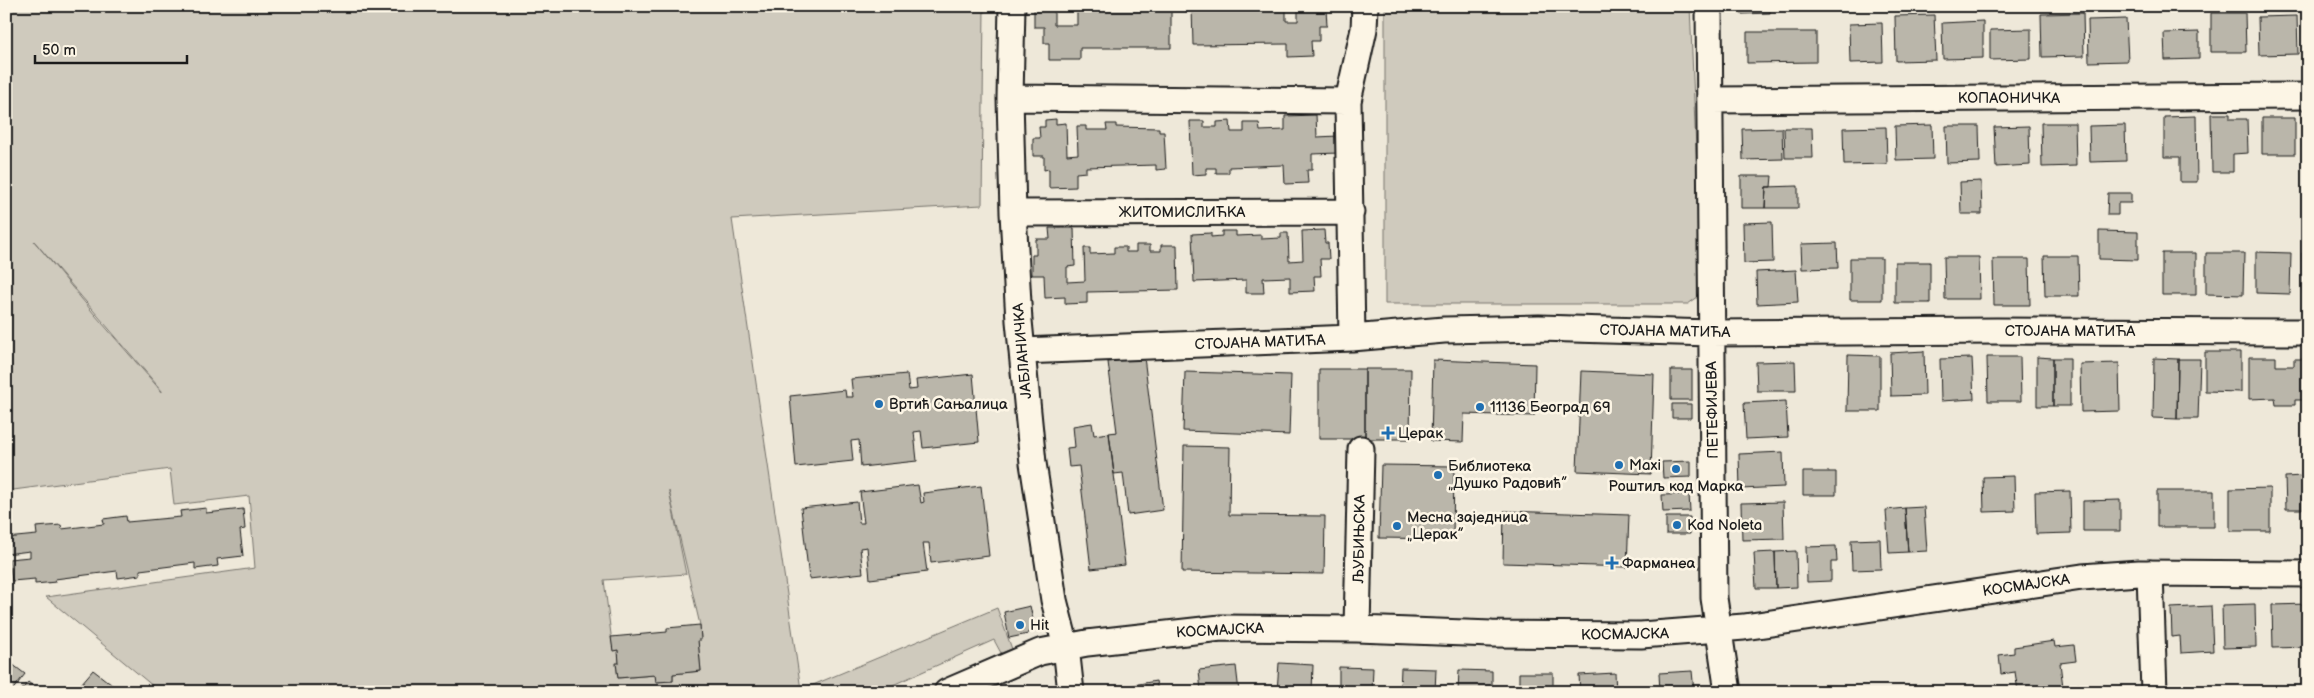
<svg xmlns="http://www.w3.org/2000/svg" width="2314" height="698" viewBox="0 0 2314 698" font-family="'Balsamiq Sans',sans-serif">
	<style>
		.green { fill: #cfcabd; stroke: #76736c; fill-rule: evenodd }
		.building { fill: #bab6aa; stroke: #1c1c1c }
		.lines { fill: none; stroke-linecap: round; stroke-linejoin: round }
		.minor-casing { stroke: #1c1c1c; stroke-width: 29 }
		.minor { stroke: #fcf5e5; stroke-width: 25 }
		.poi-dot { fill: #1f6fb2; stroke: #fcf5e5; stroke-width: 2 }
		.labels { text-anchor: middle; stroke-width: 5; stroke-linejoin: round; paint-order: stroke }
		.street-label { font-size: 15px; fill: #1c1c1c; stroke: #fcf5e5 }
		.poi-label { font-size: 15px; fill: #1c1c1c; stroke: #fcf5e5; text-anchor: start }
	</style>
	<rect width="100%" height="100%" fill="#eee8d9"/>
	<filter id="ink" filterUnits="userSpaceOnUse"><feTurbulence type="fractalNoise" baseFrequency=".02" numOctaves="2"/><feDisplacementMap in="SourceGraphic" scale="10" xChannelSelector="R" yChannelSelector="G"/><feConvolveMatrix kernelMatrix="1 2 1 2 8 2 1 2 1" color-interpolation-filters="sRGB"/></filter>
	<g filter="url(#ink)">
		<path class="green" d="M 6,6 L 984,6 L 982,205 L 732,219 L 801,690 L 997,608 L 1012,649 L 1001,653 L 994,640 L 877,692 L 738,692 L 736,687 L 727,692 L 160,692 L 46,597 L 255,568 L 249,496 L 174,505 L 170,469 L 6,491 ZM 34,241 L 162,391 L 162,392 L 95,315 ZM 669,491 L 700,625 L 701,639 L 698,640 L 701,671 L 673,674 L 673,681 L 657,682 L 655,675 L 618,678 L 616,664 L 619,663 L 618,650 L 613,650 L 604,580 L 686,574 Z
			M 1385,6 L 1690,6 L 1702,294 L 1688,304 L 1385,304 Z"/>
		<path class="building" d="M 1041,6 L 1068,6 L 1068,11 L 1054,11 L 1054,25 L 1077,25 L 1077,6 L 1171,6 L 1171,48 L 1080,48 L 1080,60 L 1049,60 L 1049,43 L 1044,43 L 1044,27 L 1034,27 L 1034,9 L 1041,9 Z
			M 1192,6 L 1286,6 L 1286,21 L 1298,21 L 1298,6 L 1321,6 L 1321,8 L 1326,8 L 1327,26 L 1319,26 L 1319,41 L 1311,41 L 1312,56 L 1288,57 L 1288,44 L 1193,45 Z
			M 1741,6 L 1770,6 L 1770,13 L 1742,14 Z
			M 2083,13 L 2084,56 L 2042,57 L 2041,14 Z
			M 2211,13 L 2245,13 L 2246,52 L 2211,52 Z
			M 1934,15 L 1936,60 L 1896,61 L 1895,16 Z
			M 2297,16 L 2298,54 L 2259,55 L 2258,17 Z
			M 2304,17 L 2308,17 L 2308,52 L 2305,52 Z
			M 2126,19 L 2128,61 L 2089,62 L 2088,20 Z
			M 1983,21 L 1983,58 L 1943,59 L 1942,23 Z
			M 1882,23 L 1883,62 L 1850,63 L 1849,24 Z
			M 2031,29 L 2031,59 L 1990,60 L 1990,30 Z
			M 1747,32 L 1816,32 L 1816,62 L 1747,63 Z
			M 2199,32 L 2199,59 L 2165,60 L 2164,33 Z
			M 2211,114 L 2230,114 L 2230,119 L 2247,119 L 2248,153 L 2233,154 L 2233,172 L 2212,172 Z
			M 1316,115 L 1317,137 L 1338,136 L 1338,153 L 1312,154 L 1312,170 L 1307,170 L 1308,183 L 1285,184 L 1284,165 L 1229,167 L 1229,173 L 1216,173 L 1216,168 L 1206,168 L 1206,174 L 1192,175 L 1190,121 L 1204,121 L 1204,127 L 1217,127 L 1217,122 L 1230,121 L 1231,132 L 1244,132 L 1244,123 L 1259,123 L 1260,131 L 1285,130 L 1285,116 Z
			M 2196,116 L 2197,182 L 2180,182 L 2180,157 L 2164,157 L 2164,117 Z
			M 2302,117 L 2308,117 L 2308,148 L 2303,148 Z
			M 2262,118 L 2295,118 L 2295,154 L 2262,154 Z
			M 1056,119 L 1056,124 L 1066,123 L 1067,155 L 1078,154 L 1077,126 L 1086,126 L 1086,130 L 1107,130 L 1106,124 L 1116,124 L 1116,127 L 1159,128 L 1159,132 L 1164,132 L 1166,169 L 1156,170 L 1156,165 L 1086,167 L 1086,172 L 1076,173 L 1076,187 L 1049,188 L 1049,169 L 1044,170 L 1044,156 L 1033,156 L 1033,138 L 1040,138 L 1039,127 L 1045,127 L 1045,120 Z
			M 2041,123 L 2075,123 L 2076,166 L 2042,167 Z
			M 1932,125 L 1933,159 L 1896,160 L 1895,126 Z
			M 2125,125 L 2126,161 L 2090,162 L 2089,126 Z
			M 1946,126 L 1979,126 L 1980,162 L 1947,163 Z
			M 2029,126 L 2030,165 L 1996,167 L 1994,127 Z
			M 1886,127 L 1887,164 L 1844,165 L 1843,128 Z
			M 1782,128 L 1783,159 L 1743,160 L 1742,129 Z
			M 1784,128 L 1812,128 L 1813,158 L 1785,158 Z
			M 1741,176 L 1772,176 L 1771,187 L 1766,187 L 1765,208 L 1741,208 Z
			M 1981,181 L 1982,214 L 1961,214 L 1960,182 Z
			M 1798,186 L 1798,208 L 1765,208 L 1766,187 Z
			M 2108,193 L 2131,193 L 2131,203 L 2118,203 L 2118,215 L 2107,215 Z
			M 1772,222 L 1773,262 L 1744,263 L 1743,223 Z
			M 1049,228 L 1074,228 L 1075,266 L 1067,267 L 1067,282 L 1085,281 L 1084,248 L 1090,248 L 1090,254 L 1114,253 L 1114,247 L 1126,247 L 1126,252 L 1136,252 L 1136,245 L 1150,245 L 1150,251 L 1161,251 L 1161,245 L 1177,245 L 1178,290 L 1087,292 L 1087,303 L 1065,304 L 1065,297 L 1045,298 L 1044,275 L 1032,275 L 1032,255 L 1036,255 L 1036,239 L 1050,239 Z
			M 1324,230 L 1325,243 L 1328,243 L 1329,259 L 1320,259 L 1321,276 L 1314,276 L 1315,291 L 1290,292 L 1290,277 L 1263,278 L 1264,293 L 1246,293 L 1246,280 L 1194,282 L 1192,234 L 1211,233 L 1211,237 L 1222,236 L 1222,231 L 1236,231 L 1236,236 L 1261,235 L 1261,239 L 1281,238 L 1281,233 L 1288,233 L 1289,261 L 1303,260 L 1302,231 Z
			M 2099,231 L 2138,232 L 2138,260 L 2099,259 Z
			M 1837,243 L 1838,268 L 1802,269 L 1801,244 Z
			M 2256,252 L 2291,253 L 2290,294 L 2256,293 Z
			M 2162,253 L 2196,253 L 2196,295 L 2162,295 Z
			M 2206,253 L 2244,253 L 2243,295 L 2206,294 Z
			M 2302,253 L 2308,253 L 2308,293 L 2303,294 Z
			M 2044,256 L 2078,256 L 2079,296 L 2045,296 Z
			M 1944,257 L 1979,257 L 1980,299 L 1945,299 Z
			M 1850,258 L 1882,258 L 1882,300 L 1850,300 Z
			M 1993,259 L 2029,259 L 2030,305 L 1994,305 Z
			M 1895,262 L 1930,262 L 1930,303 L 1895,303 Z
			M 1796,270 L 1798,302 L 1757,304 L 1756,272 Z
			M 1924,351 L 1925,395 L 1891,396 L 1890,353 Z
			M 2205,352 L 2241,352 L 2241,392 L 2205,391 Z
			M 2307,353 L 2308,353 L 2308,400 L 2295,400 L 2295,405 L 2276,405 L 2275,398 L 2249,399 L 2249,357 L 2276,357 L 2276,366 L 2294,366 L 2294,359 L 2308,359 Z
			M 1848,355 L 1880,356 L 1880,411 L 1847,411 Z
			M 1144,357 L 1163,510 L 1128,515 L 1123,473 L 1114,474 L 1109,433 L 1117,432 L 1108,362 Z
			M 1987,357 L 2020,357 L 2021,401 L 1988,401 Z
			M 2037,357 L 2053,358 L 2053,406 L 2037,406 Z
			M 1972,358 L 1974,399 L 1941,401 L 1940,359 Z
			M 2053,358 L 2070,358 L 2070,406 L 2053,406 Z
			M 2154,358 L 2178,359 L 2177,419 L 2153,418 Z
			M 2178,359 L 2200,359 L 2198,419 L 2177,419 Z
			M 1433,360 L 1535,364 L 1534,416 L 1464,414 L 1463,442 L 1431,441 Z
			M 1795,361 L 1796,391 L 1757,391 L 1756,362 Z
			M 2119,363 L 2120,411 L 2081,412 L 2080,364 Z
			M 1319,369 L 1365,369 L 1365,439 L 1319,439 Z
			M 1365,369 L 1411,369 L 1410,439 L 1365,439 Z
			M 1671,370 L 1692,370 L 1692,400 L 1671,400 Z
			M 1581,371 L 1654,374 L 1651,474 L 1577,471 Z
			M 1185,372 L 1291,375 L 1289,435 L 1183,431 Z
			M 907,374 L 909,390 L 917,389 L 916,380 L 973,374 L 979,442 L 923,448 L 921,431 L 914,432 L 917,461 L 861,467 L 859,440 L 851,441 L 853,461 L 796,467 L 790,396 L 845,390 L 846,397 L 853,397 L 851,379 Z
			M 1786,401 L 1788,437 L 1746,439 L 1744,403 Z
			M 1672,404 L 1691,404 L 1691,418 L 1672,418 Z
			M 1092,423 L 1094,435 L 1109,433 L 1125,565 L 1091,569 L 1079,466 L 1069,467 L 1067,448 L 1075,447 L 1073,426 Z
			M 1184,446 L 1230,447 L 1229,515 L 1325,516 L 1324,574 L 1182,572 Z
			M 1783,452 L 1784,487 L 1740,489 L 1739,454 Z
			M 1691,461 L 1691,477 L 1663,478 L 1662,462 Z
			M 1381,465 L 1454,466 L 1453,539 L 1379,538 Z
			M 1803,472 L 1836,472 L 1836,495 L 1803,495 Z
			M 2014,476 L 2015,511 L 1984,512 L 1983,477 Z
			M 2302,476 L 2302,509 L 2286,509 L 2285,477 Z
			M 918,485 L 921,503 L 924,502 L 923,493 L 981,486 L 989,556 L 931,563 L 929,543 L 923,543 L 927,572 L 870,579 L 867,547 L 860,548 L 863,573 L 809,579 L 801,508 L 857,502 L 859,523 L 864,523 L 860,492 Z
			M 2270,488 L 2270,531 L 2230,531 L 2230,489 Z
			M 2070,491 L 2071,533 L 2036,534 L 2035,492 Z
			M 2157,491 L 2214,491 L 2214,527 L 2157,527 Z
			M 1689,494 L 1690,511 L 1663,512 L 1662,495 Z
			M 2120,500 L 2120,531 L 2083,531 L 2083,501 Z
			M 1783,502 L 1784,539 L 1742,540 L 1741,503 Z
			M 1924,507 L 1927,551 L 1908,552 L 1905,508 Z
			M 206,508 L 206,513 L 243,509 L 245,529 L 240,530 L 243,556 L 217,559 L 218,566 L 195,569 L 195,563 L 140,570 L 140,575 L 118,578 L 117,571 L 55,579 L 56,582 L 35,584 L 35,579 L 12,581 L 9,559 L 30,557 L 30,551 L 6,554 L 6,538 L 37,535 L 36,527 L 61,525 L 62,529 L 104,524 L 103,519 L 126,516 L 127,522 L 181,517 L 180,511 Z
			M 1905,508 L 1908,552 L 1889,553 L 1886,510 Z
			M 1504,511 L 1629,515 L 1627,567 L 1503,563 Z
			M 1666,517 L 1690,517 L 1690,534 L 1666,534 Z
			M 1880,539 L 1881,569 L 1852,570 L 1851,540 Z
			M 1836,546 L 1837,562 L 1831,562 L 1831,581 L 1807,582 L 1806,547 Z
			M 1796,551 L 1797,587 L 1776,588 L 1775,552 Z
			M 1775,552 L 1776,588 L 1756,588 L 1754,553 Z
			M 2255,604 L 2256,647 L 2223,648 L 2222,605 Z
			M 2308,604 L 2308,647 L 2273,648 L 2272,605 Z
			M 1030,606 L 1034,624 L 1028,634 L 1009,638 L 1004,612 Z
			M 2211,606 L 2213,651 L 2181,653 L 2180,636 L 2172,637 L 2171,608 Z
			M 700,625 L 701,640 L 698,640 L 701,671 L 673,674 L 673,681 L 656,682 L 655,675 L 618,678 L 616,663 L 619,663 L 618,650 L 613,651 L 611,637 L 667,632 L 667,628 Z
			M 2054,641 L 2055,647 L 2074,645 L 2076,661 L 2060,663 L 2063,687 L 2079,684 L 2081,692 L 2013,692 L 2018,691 L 2015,672 L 2001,674 L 1999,655 L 2014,653 L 2014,647 Z
			M 1279,663 L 1313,665 L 1312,692 L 1277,692 Z
			M 12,664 L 25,674 L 11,692 L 6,692 L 6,672 Z
			M 1236,666 L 1239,692 L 1201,692 L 1199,670 Z
			M 1339,667 L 1373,668 L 1372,692 L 1339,692 Z
			M 1401,668 L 1436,669 L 1435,692 L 1400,692 Z
			M 93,670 L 121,692 L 91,692 L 81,684 Z
			M 1459,670 L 1492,671 L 1492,692 L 1458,692 Z
			M 1692,671 L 1694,692 L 1660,692 L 1659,673 Z
			M 1519,673 L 1553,673 L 1553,692 L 1519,692 Z
			M 1615,673 L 1616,692 L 1580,692 L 1579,675 Z
			M 1156,681 L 1158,692 L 1111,692 L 1110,689 Z
			M 28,682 L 40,692 L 20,692 Z
			M 1989,688 L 1989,692 L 1970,692 L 1970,690 Z"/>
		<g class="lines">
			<g class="minor-casing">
				<path id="minor" d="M 1012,6 L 1010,98 L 1013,213 L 1019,321 L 1033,463 L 1054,600 L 1066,647 L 1071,692
					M 1709,6 L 1714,598 L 1728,692
					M 1010,98 L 1348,101
					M 1711,100 L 2308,96
					M 1013,213 L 1351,212
					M 1352,338 L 1348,101 L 1364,29 L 1365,6
					M 1022,351 L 1352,338 L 1444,330 L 1539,328 L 1711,333 L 1997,331 L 2308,332
					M 2150,573 L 2154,692
					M 1357,629 L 1361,449
					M 947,692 L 1040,652 L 1087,643 L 1221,628 L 1357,629 L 1492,634 L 1641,635 L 1744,627 L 2082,577 L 2139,573 L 2308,574"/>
			</g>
			<use href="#minor" class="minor"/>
		</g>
	</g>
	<g class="poi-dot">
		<circle cx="879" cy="404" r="5"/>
		<circle cx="1480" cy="407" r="5"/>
		<path d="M1385.5 425.5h5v5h5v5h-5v5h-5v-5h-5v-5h5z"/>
		<circle cx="1619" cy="465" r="5"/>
		<circle cx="1676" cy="469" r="5"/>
		<circle cx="1438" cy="475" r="5"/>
		<circle cx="1677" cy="525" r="5"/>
		<circle cx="1397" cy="526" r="5"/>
		<path d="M1609.5 555.5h5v5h5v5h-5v5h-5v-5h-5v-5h5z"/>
		<circle cx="1020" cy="625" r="5"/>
	</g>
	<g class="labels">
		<g class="street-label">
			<text x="2009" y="103">КОПАОНИЧКА</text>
			<text x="1182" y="217">ЖИТОМИСЛИЋКА</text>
			<text transform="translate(1665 331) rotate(1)" y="5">СТОЈАНА МАТИЋА</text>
			<text x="2070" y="336">СТОЈАНА МАТИЋА</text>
			<text transform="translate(1260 342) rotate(-2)" y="5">СТОЈАНА МАТИЋА</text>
			<text transform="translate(1022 351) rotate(-95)" y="5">ЈАБЛАНИЧКА</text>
			<text transform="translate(1712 410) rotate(-91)" y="5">ПЕТЕФИЈЕВА</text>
			<text transform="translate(1359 539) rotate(-89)" y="5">ЉУБИЊСКА</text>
			<text transform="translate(2026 585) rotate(-8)" y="5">КОСМАЈСКА</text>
			<text transform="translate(1220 630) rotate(-3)" y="5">КОСМАЈСКА</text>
			<text transform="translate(1625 634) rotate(-1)" y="5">КОСМАЈСКА</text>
		</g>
		<g class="poi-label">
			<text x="889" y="409">Вртић Сањалица</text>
			<text x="1490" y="412">11136 Београд 69</text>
			<text x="1398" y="438">Церак</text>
			<text x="1629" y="470">Maxi</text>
			<text x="1448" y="471">Библиотека<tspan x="1448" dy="17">„Душко Радовић”</tspan></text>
			<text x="1676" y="491" text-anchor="middle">Роштиљ код Марка</text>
			<text x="1407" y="522">Месна заједница<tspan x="1407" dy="17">„Церак”</tspan></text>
			<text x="1687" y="530">Kod Noleta</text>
			<text x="1622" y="568">Фарманеа</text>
			<text x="1030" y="630">Hit</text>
		</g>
	</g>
	<rect width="2314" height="698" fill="none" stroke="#fcf5e5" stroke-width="25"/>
	<rect x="12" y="12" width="2289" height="673" fill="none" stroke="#1c1c1c" stroke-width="2" filter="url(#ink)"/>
	<path d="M35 55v8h152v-8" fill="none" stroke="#1c1c1c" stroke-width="2.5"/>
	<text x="42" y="55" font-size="15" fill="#1c1c1c" stroke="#fcf5e5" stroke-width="4" paint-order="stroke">50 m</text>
</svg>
